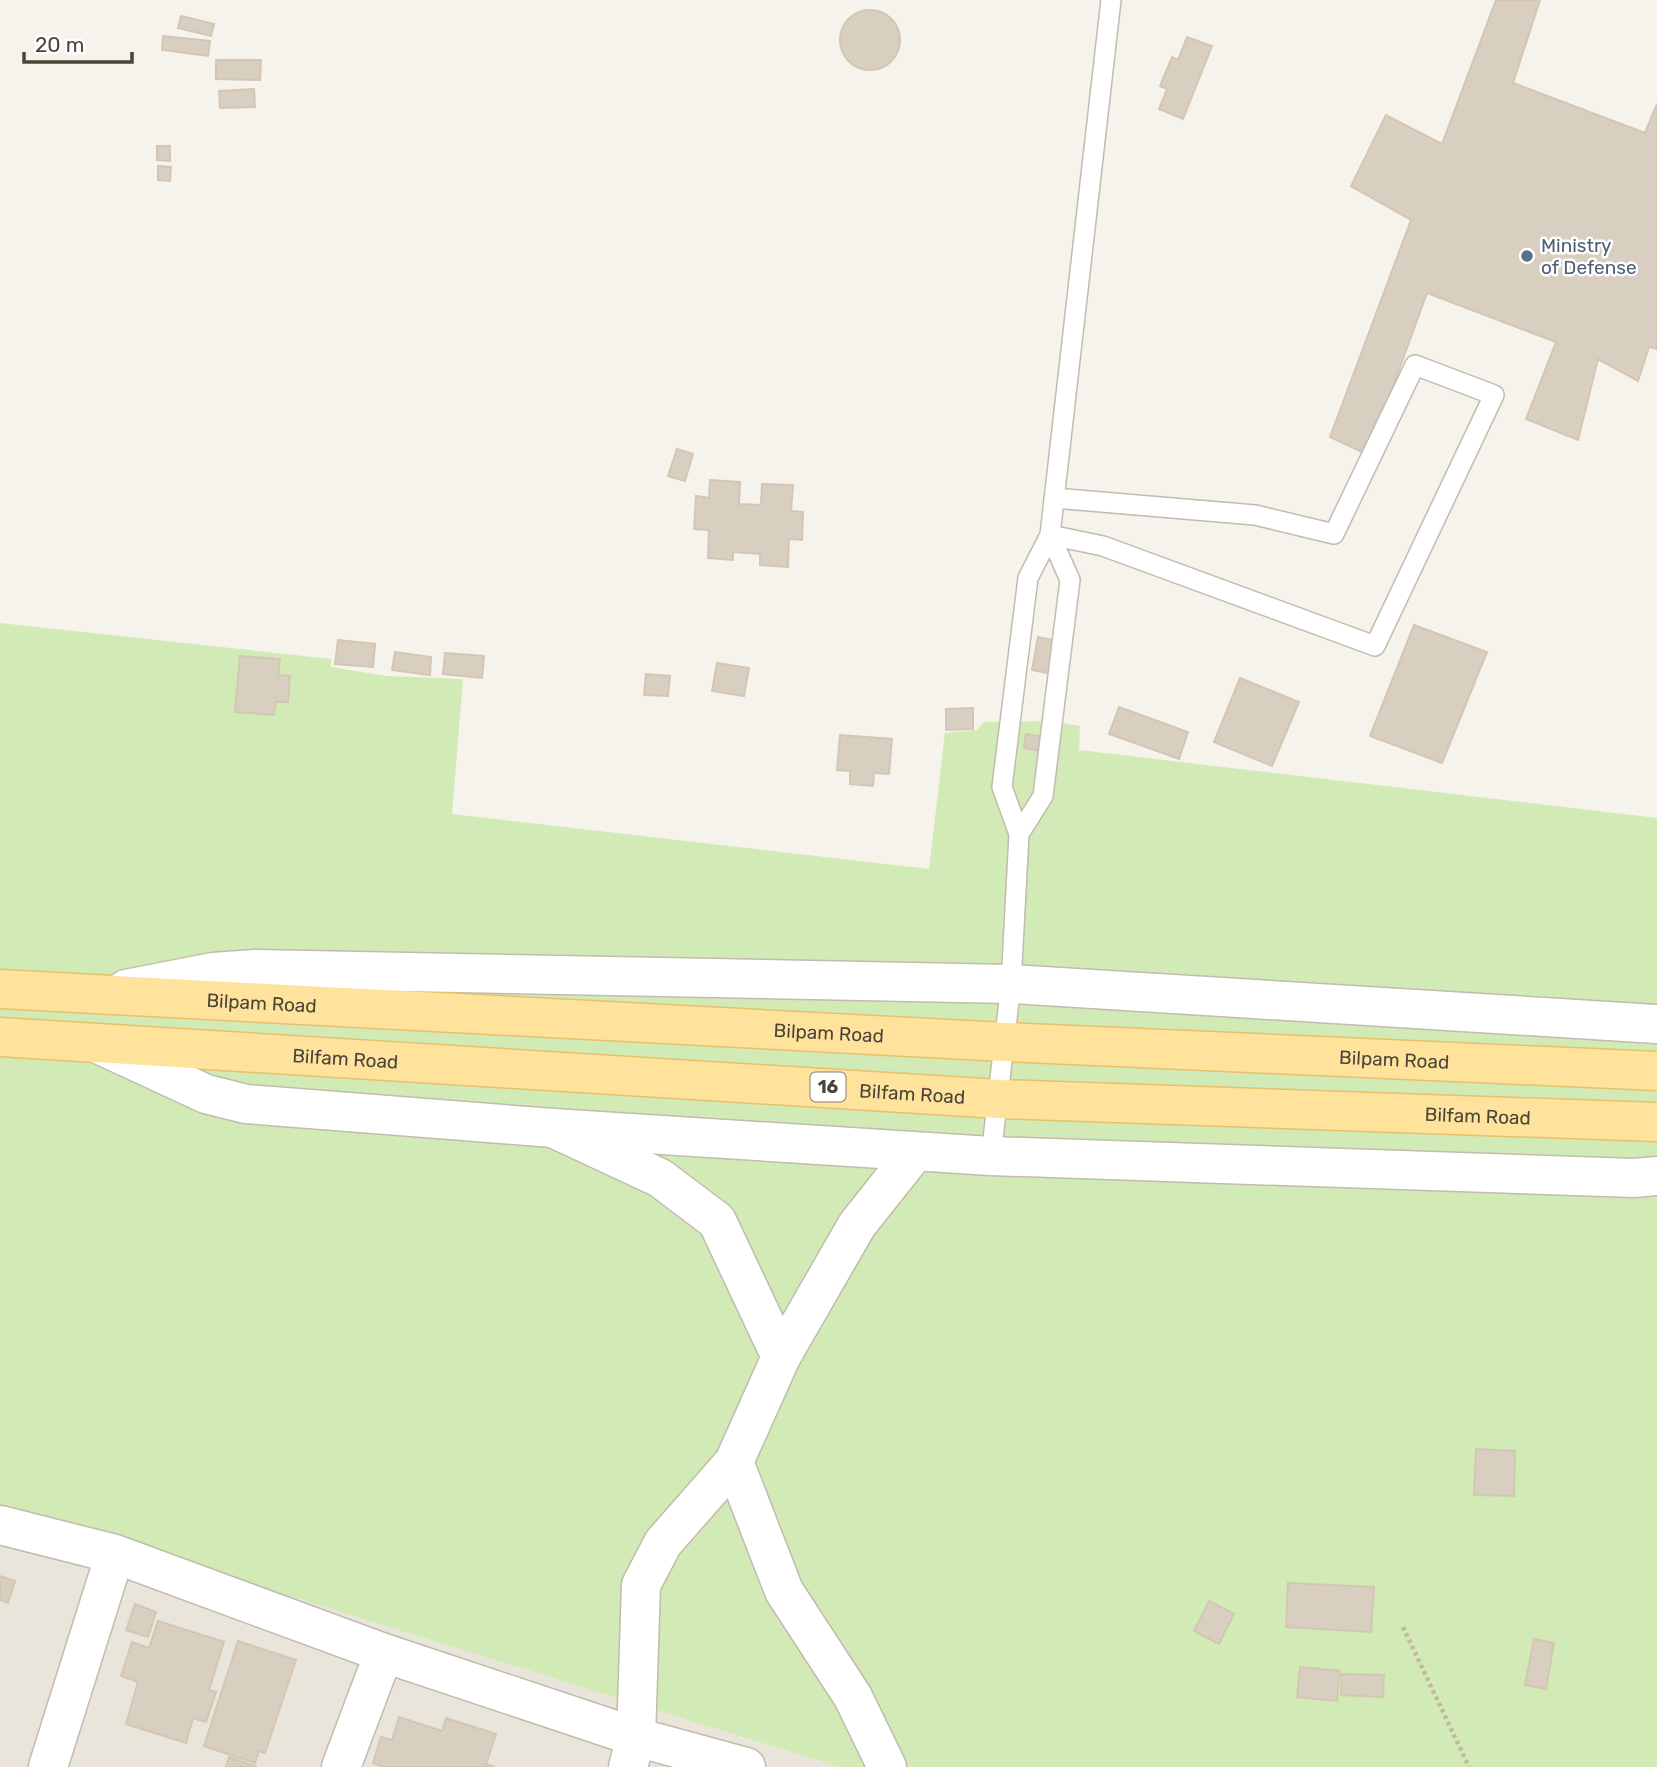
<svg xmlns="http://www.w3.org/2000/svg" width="1657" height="1767" viewBox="0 0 1657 1767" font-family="Rubik,sans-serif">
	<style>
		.residential { fill: #eae5da }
		.green { fill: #d2eab5 }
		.building { fill: #d8cfc1; stroke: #d3c7b4; stroke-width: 2 }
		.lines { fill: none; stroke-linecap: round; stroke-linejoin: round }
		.service-casing { stroke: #c2bbae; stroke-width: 22 }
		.minor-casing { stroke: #c2bbae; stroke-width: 41 }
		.tertiary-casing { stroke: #c2bbae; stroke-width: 41 }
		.primary-casing { stroke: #e6c16a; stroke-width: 41 }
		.path { stroke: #c4b79f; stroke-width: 4.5; stroke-dasharray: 3.5 3.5; stroke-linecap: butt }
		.service { stroke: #fff; stroke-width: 19 }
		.minor { stroke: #fff; stroke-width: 38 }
		.tertiary { stroke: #fff; stroke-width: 38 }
		.primary { stroke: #ffe39c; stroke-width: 38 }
		.service-dot { fill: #5c6f8a; stroke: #fff; stroke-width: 2.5 }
		.labels { text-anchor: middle; stroke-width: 5; stroke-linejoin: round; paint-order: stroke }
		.shield { fill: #fff; stroke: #817c74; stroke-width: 2 }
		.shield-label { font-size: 18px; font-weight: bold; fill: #4b4439 }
		.service-label { font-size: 19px; fill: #4e5e75; stroke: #fff; text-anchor: start }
		.street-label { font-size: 19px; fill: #4b4439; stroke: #fff }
	</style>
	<rect width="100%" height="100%" fill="#f6f3ec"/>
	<path class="residential" d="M 0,1506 L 839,1767 L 0,1767 Z"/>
	<path class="green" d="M 0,623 L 331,659 L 331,667 L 387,676 L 463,679 L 452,814 L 929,869 L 945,733 L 977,730 L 984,722 L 1048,721 L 1080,726 L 1079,750 L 1657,818 L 1657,1767 L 839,1767 L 0,1506 Z"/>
	<path class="building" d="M 1496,0 L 1540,0 L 1513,83 L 1645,133 L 1657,104 L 1657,349 L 1649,347 L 1638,381 L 1598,359 L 1578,440 L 1526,419 L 1556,342 L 1427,293 L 1368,455 L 1330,437 L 1411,220 L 1351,186 L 1386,115 L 1442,144 Z
		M840 40a30 30 0 1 1 60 0a30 30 0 1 1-60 0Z
		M 181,16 L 214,24 L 211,36 L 178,28 Z
		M 163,36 L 210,41 L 208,56 L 162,50 Z
		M 1187,37 L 1212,46 L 1183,119 L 1159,109 L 1167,89 L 1160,86 L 1172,57 L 1178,60 Z
		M 216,60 L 261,60 L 260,80 L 216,79 Z
		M 254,89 L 255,107 L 220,108 L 219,91 Z
		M 157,146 L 170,146 L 170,161 L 157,160 Z
		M 158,166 L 171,167 L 170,181 L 158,180 Z
		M 677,449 L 693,454 L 685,481 L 668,476 Z
		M 710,480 L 740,482 L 739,504 L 761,505 L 762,484 L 793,485 L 791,511 L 803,512 L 802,540 L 789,539 L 788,567 L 760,565 L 760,554 L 733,552 L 733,560 L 708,558 L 709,530 L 694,529 L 696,496 L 709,498 Z
		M 1414,625 L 1487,652 L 1442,763 L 1370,736 Z
		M 1038,637 L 1057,641 L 1052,674 L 1032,670 Z
		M 338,640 L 375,644 L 373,667 L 335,664 Z
		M 395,652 L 431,657 L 430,675 L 392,670 Z
		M 445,653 L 484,656 L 482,678 L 443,674 Z
		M 240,656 L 280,659 L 278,675 L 290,676 L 288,702 L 276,702 L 274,715 L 235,712 Z
		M 717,663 L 749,668 L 744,696 L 712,691 Z
		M 646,674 L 670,676 L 668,696 L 644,695 Z
		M 1240,678 L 1299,702 L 1272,766 L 1214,742 Z
		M 1119,707 L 1188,732 L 1179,759 L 1109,734 Z
		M 973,708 L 973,729 L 946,730 L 946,709 Z
		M 1026,734 L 1043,737 L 1041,751 L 1024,748 Z
		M 840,735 L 892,739 L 889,774 L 874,773 L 873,786 L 850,784 L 850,771 L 837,770 Z
		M 1476,1449 L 1515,1451 L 1514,1496 L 1474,1495 Z
		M 0,1576 L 15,1581 L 8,1603 L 0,1600 Z
		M 1288,1583 L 1374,1587 L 1371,1632 L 1286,1627 Z
		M 1209,1601 L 1234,1614 L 1219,1644 L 1194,1631 Z
		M 135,1604 L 156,1612 L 148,1637 L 126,1630 Z
		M 158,1621 L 224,1642 L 209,1690 L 216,1692 L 206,1722 L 193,1718 L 186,1743 L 126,1724 L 138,1682 L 121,1676 L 132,1642 L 149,1648 Z
		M 1534,1639 L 1554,1643 L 1546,1689 L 1525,1685 Z
		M 238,1641 L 296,1660 L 265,1753 L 259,1751 L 255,1763 L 204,1746 Z
		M 1300,1667 L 1340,1671 L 1337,1701 L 1297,1697 Z
		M 1342,1674 L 1384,1675 L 1383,1697 L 1341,1695 Z
		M 399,1717 L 442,1731 L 446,1718 L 496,1734 L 486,1764 L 495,1767 L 383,1767 L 373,1763 L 381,1737 L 392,1740 Z
		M 229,1757 L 257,1767 L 226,1767 Z"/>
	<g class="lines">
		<g class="service-casing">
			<path id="service" d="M 1050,535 L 1103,546 L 1375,646 L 1494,395 L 1415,365 L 1334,534 L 1255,515 L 1054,498
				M 1019,834 L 1043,796 L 1070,580 L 1050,535
				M 991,1156 L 1011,984 L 1019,834 L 1002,787 L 1028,578 L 1050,535 L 1111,0"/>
		</g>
		<g class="minor-casing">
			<path id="minor" d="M 555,1129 L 660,1178 L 717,1221 L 781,1357
				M 734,1462 L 784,1591 L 853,1697 L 887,1767
				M 0,1525 L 115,1554 L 384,1653 L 636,1737 L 746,1767
				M 48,1767 L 115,1554
				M 341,1767 L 384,1653
				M 628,1767 L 636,1737 L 641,1585 L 663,1543 L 734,1462 L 781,1357 L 857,1225 L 915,1152"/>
		</g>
		<g class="tertiary-casing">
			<path id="tertiary" d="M 126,989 L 213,972 L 255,969 L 1011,984 L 1657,1024
				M 98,1044 L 206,1094 L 246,1104 L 553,1128 L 991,1156 L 1634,1178 L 1657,1176"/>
		</g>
		<g class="primary-casing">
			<g id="primary">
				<path id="s1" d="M 0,989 L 1005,1042 L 1657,1071"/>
				<path id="s2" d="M 0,1037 L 999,1099 L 1657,1122"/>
			</g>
		</g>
		<path class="path" d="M 1403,1627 L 1469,1767"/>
		<use href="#service" class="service"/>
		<use href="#minor" class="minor"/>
		<use href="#tertiary" class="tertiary"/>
		<use href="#primary" class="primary"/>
	</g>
	<circle class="service-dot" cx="1527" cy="256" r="7"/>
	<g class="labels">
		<rect class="shield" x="810.5" y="1072.5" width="35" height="29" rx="5"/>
		<g class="shield-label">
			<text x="828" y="1093">16</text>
		</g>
		<g class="service-label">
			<text x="1541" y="252">Ministry<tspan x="1541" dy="22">of Defense</tspan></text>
		</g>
		<g class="street-label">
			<text dy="7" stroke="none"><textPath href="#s1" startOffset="262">Bilpam Road</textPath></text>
			<text dy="7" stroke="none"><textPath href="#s1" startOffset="830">Bilpam Road</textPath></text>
			<text dy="7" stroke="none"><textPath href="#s2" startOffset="346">Bilfam Road</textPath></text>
			<text dy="7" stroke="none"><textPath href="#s1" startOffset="1396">Bilpam Road</textPath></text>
			<text dy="7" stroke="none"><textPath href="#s2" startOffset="914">Bilfam Road</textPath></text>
			<text dy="7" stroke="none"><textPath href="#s2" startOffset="1480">Bilfam Road</textPath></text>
		</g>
	</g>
	<path d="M24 52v10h108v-10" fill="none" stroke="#4b4439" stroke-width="3.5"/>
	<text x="35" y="52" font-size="21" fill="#4b4439" stroke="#ffffff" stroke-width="5" paint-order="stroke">20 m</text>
</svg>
